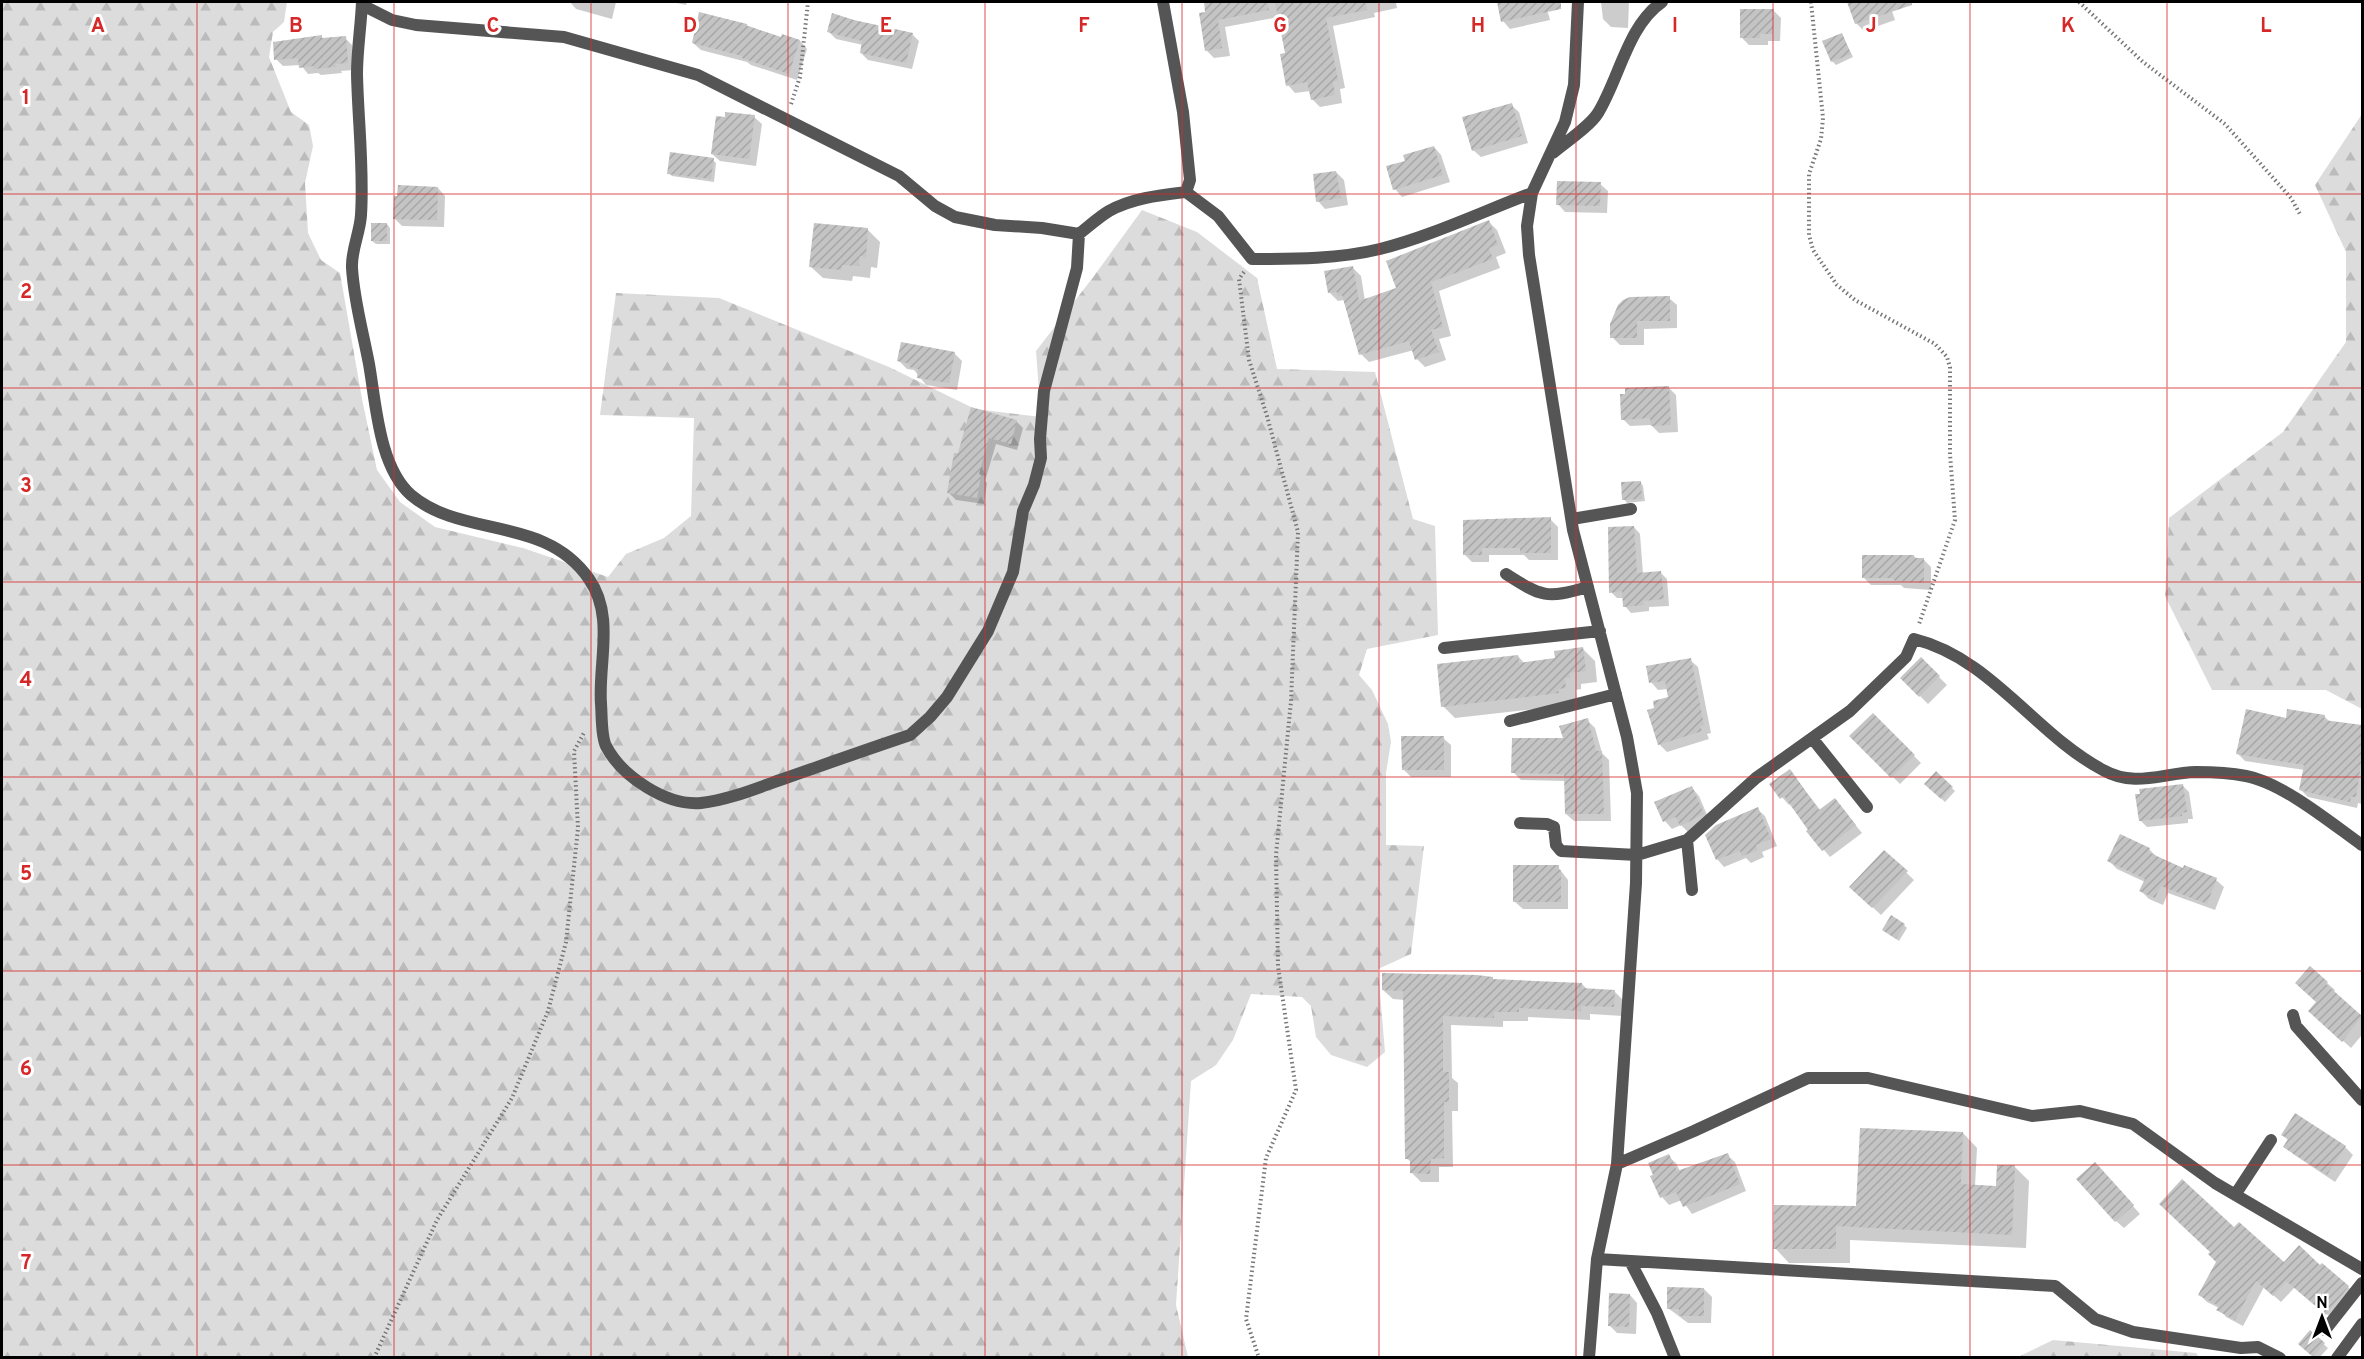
<svg xmlns="http://www.w3.org/2000/svg" width="2364" height="1359" viewBox="0 0 2364 1359" font-family="Overpass,sans-serif">
	<style>
		.forest { fill: url(#forest-firs) }
		.shadow { fill: #0003 }
		.building { fill: url(#building-hatch) }
		.lines { fill: none; stroke-linecap: round; stroke-linejoin: round }
		.path { stroke: #777; stroke-width: 4; stroke-dasharray: 1.5 3; stroke-linecap: butt }
		.street { stroke: #555; stroke-width: 12 }
		.grid { fill: none; stroke: #d62828; stroke-width: 1.5; stroke-opacity: 0.55 }
		.grid-label { font-size: 20px; text-anchor: middle; font-weight: bold; fill: #d62828; stroke: #fff; stroke-width: 6; stroke-linejoin: round; paint-order: stroke }
	</style>
	<defs>
		<pattern id="forest-firs" width="22" height="20" patternUnits="userSpaceOnUse" patternTransform="scale(1.5)"><rect width="22" height="20" fill="#dcdcdc"/><path d="M5 1l3.5 6h-7zM16 11l3.5 6h-7z" fill="#bbb"/></pattern>
		<pattern id="building-hatch" width="6" height="6" patternUnits="userSpaceOnUse" patternTransform="scale(1.5)"><rect width="6" height="6" fill="#c4c4c4"/><path d="M-1 1l2-2M0 6l6-6M5 7l2-2" fill="none" stroke="#a7a7a7"/></pattern>
	</defs>
	<rect width="100%" height="100%" fill="#fff"/>
	<path class="forest" d="M 2,2 L 287,2 L 284,22 L 273,32 L 269,57 L 291,112 L 309,125 L 313,146 L 305,183 L 308,233 L 321,260 L 340,273 L 362,399 L 377,470 L 400,502 L 435,527 L 523,548 L 608,577 L 626,554 L 664,538 L 691,516 L 694,418 L 600,415 L 616,293 L 719,298 L 889,367 L 975,409 L 1041,417 L 1036,351 L 1094,276 L 1142,210 L 1197,232 L 1257,278 L 1277,369 L 1375,372 L 1413,519 L 1435,526 L 1438,635 L 1367,649 L 1359,675 L 1372,690 L 1388,724 L 1391,742 L 1386,773 L 1386,845 L 1424,846 L 1411,954 L 1378,969 L 1385,1052 L 1367,1067 L 1331,1055 L 1316,1037 L 1311,1006 L 1302,997 L 1251,994 L 1233,1040 L 1216,1065 L 1191,1081 L 1176,1305 L 1188,1357 L 2,1358 Z
		M 2362,114 L 2362,709 L 2326,690 L 2212,690 L 2165,596 L 2169,518 L 2283,432 L 2346,342 L 2346,252 L 2315,185 Z
		M 2053,1340 L 2196,1353 L 2199,1357 L 2018,1357 Z"/>
	<path class="shadow" d="M 570,2 L 620,2 L 616,2 L 612,19 L 576,9 Z
		M 672,2 L 687,2 L 686,5 Z
		M 1205,2 L 1396,2 L 1397,8 L 1374,13 L 1375,17 L 1333,26 L 1345,88 L 1340,89 L 1342,103 L 1320,107 L 1312,99 L 1310,91 L 1295,93 L 1288,85 L 1287,55 L 1279,17 L 1225,27 L 1230,56 L 1214,58 L 1206,50 Z
		M 1511,2 L 1545,2 L 1550,20 L 1510,29 L 1503,21 L 1499,4 Z
		M 1601,2 L 1629,2 L 1628,28 L 1611,27 L 1603,19 Z
		M 1849,2 L 1889,2 L 1895,20 L 1864,31 L 1856,23 Z
		M 1773,10 L 1781,18 L 1780,41 L 1768,41 L 1768,45 L 1749,45 L 1741,37 Z
		M 746,25 L 782,38 L 800,41 L 807,49 L 797,80 L 751,65 L 747,62 L 701,50 L 693,43 Z
		M 829,32 L 912,34 L 919,41 L 912,69 L 868,60 L 861,53 L 863,45 L 836,39 Z
		M 1842,35 L 1853,57 L 1836,65 L 1832,61 Z
		M 321,37 L 324,40 L 345,38 L 352,45 L 354,70 L 341,71 L 342,73 L 321,75 L 318,73 L 308,74 L 301,65 L 283,66 L 276,59 Z
		M 1511,105 L 1519,112 L 1528,143 L 1481,157 L 1473,150 Z
		M 754,117 L 762,124 L 756,166 L 720,161 L 712,154 Z
		M 1434,147 L 1441,155 L 1450,182 L 1402,197 L 1395,189 Z
		M 713,160 L 716,163 L 714,182 L 672,176 L 669,173 Z
		M 1336,172 L 1344,180 L 1348,205 L 1325,209 L 1318,201 Z
		M 1600,184 L 1608,191 L 1607,213 L 1565,212 L 1558,204 Z
		M 438,188 L 445,196 L 444,227 L 402,226 L 395,219 Z
		M 1488,221 L 1497,230 L 1506,253 L 1496,257 L 1500,268 L 1439,291 L 1451,336 L 1439,339 L 1446,360 L 1425,367 L 1417,359 L 1414,350 L 1369,362 L 1361,354 L 1344,300 L 1338,301 L 1329,292 L 1353,268 L 1361,276 L 1365,301 L 1398,289 Z
		M 387,224 L 390,228 L 390,244 L 376,244 L 372,241 Z
		M 868,230 L 880,242 L 877,268 L 871,267 L 870,278 L 853,276 L 852,281 L 823,278 L 811,267 Z
		M 1669,298 L 1677,305 L 1677,328 L 1644,329 L 1644,345 L 1620,345 L 1612,337 Z
		M 954,353 L 962,361 L 957,390 L 926,385 L 914,370 L 907,369 L 899,361 Z
		M 1669,388 L 1676,395 L 1678,432 L 1659,433 L 1651,425 L 1630,426 L 1623,419 Z
		M 1016,421 L 1023,428 L 1017,450 L 996,444 L 985,481 L 987,483 L 984,504 L 956,500 L 949,493 L 960,455 Z
		M 1640,482 L 1643,486 L 1645,501 L 1627,503 L 1624,499 Z
		M 1550,519 L 1558,527 L 1558,560 L 1529,560 L 1524,555 L 1489,555 L 1489,562 L 1472,562 L 1464,554 Z
		M 1634,527 L 1640,534 L 1643,574 L 1660,572 L 1667,579 L 1669,606 L 1649,607 L 1649,611 L 1631,613 L 1625,606 L 1624,598 L 1617,598 L 1611,592 Z
		M 1914,556 L 1917,559 L 1923,559 L 1931,567 L 1931,590 L 1904,588 L 1901,585 L 1871,585 L 1863,577 Z
		M 1583,649 L 1595,661 L 1597,682 L 1581,684 L 1581,689 L 1576,690 L 1577,699 L 1570,705 L 1455,718 L 1443,706 L 1518,656 L 1525,664 L 1556,660 Z
		M 1921,659 L 1947,685 L 1928,704 L 1902,678 Z
		M 1690,660 L 1698,667 L 1711,733 L 1707,734 L 1709,739 L 1667,752 L 1659,744 L 1656,709 L 1670,698 L 1668,689 L 1658,690 L 1651,682 Z
		M 1873,715 L 1921,763 L 1900,784 L 1852,736 Z
		M 2324,716 L 2330,722 L 2362,727 L 2362,804 L 2358,803 L 2357,808 L 2308,797 L 2301,790 L 2305,770 L 2245,761 L 2237,753 L 2287,720 Z
		M 1587,720 L 1595,728 L 1602,753 L 1609,760 L 1611,821 L 1574,821 L 1566,814 L 1566,781 L 1521,780 L 1513,772 L 1565,740 Z
		M 1443,738 L 1451,745 L 1451,777 L 1411,777 L 1403,769 Z
		M 1790,771 L 1821,811 L 1835,800 L 1862,833 L 1830,857 L 1808,831 L 1810,830 L 1791,803 L 1789,805 L 1771,785 Z
		M 1936,773 L 1955,791 L 1945,802 L 1926,784 Z
		M 2183,786 L 2189,792 L 2193,819 L 2188,819 L 2188,823 L 2147,827 L 2140,820 Z
		M 1692,788 L 1699,796 L 1710,822 L 1688,832 L 1681,825 L 1672,829 L 1665,821 Z
		M 1757,809 L 1765,816 L 1777,846 L 1762,852 L 1764,857 L 1751,863 L 1746,858 L 1724,867 L 1717,859 Z
		M 2149,849 L 2157,857 L 2183,870 L 2185,867 L 2216,880 L 2224,887 L 2215,910 L 2168,893 L 2163,905 L 2149,899 L 2141,891 L 2145,882 L 2117,869 L 2109,861 Z
		M 1885,852 L 1914,880 L 1881,915 L 1851,887 Z
		M 1558,867 L 1568,880 L 1568,909 L 1523,909 L 1515,902 Z
		M 1904,925 L 1907,928 L 1899,941 L 1884,930 Z
		M 2310,968 L 2335,990 L 2333,993 L 2362,1018 L 2362,1035 L 2351,1048 L 2318,1018 L 2318,1002 Z
		M 1493,979 L 1495,981 L 1582,984 L 1588,990 L 1615,992 L 1624,1001 L 1623,1016 L 1590,1014 L 1590,1020 L 1528,1017 L 1528,1021 L 1503,1021 L 1503,1027 L 1451,1025 L 1452,1078 L 1458,1083 L 1458,1111 L 1452,1111 L 1453,1167 L 1439,1167 L 1439,1182 L 1421,1182 L 1411,1172 L 1412,1163 L 1406,1158 L 1405,1000 L 1393,999 L 1383,990 Z
		M 1963,1133 L 1977,1148 L 1975,1186 L 1997,1188 L 2015,1167 L 2029,1181 L 2026,1248 L 1850,1240 L 1850,1263 L 1789,1263 L 1775,1248 L 1858,1208 Z
		M 2283,1135 L 2345,1147 L 2353,1155 L 2335,1182 L 2293,1154 L 2285,1146 L 2289,1141 Z
		M 1727,1155 L 1735,1162 L 1746,1191 L 1692,1214 L 1682,1200 L 1669,1205 L 1662,1197 L 1652,1177 L 1668,1156 L 1676,1163 L 1680,1171 Z
		M 2103,1172 L 2140,1214 L 2124,1228 L 2116,1221 Z
		M 2234,1229 L 2284,1264 L 2321,1267 L 2322,1265 L 2356,1294 L 2335,1321 L 2295,1287 L 2281,1302 L 2264,1287 L 2243,1326 L 2226,1317 L 2219,1308 L 2207,1302 L 2200,1295 Z
		M 1704,1289 L 1712,1297 L 1711,1323 L 1688,1323 L 1668,1308 Z
		M 1630,1295 L 1637,1303 L 1636,1334 L 1617,1333 L 1609,1325 Z
		M 2310,1332 L 2328,1348 L 2319,1358 L 2315,1358 L 2300,1344 Z"/>
	<path class="building" d="M 1204,2 L 1268,2 L 1269,10 L 1218,20 L 1222,48 L 1205,51 L 1199,13 L 1205,12 Z
		M 1275,2 L 1366,2 L 1367,10 L 1326,18 L 1338,80 L 1333,82 L 1335,95 L 1311,100 L 1307,82 L 1286,86 L 1280,54 L 1285,53 Z
		M 1497,2 L 1561,2 L 1561,9 L 1501,22 Z
		M 1847,2 L 1912,2 L 1912,5 L 1855,24 Z
		M 1740,9 L 1774,9 L 1773,34 L 1760,34 L 1760,38 L 1740,38 Z
		M 699,12 L 747,24 L 747,26 L 781,37 L 782,34 L 800,40 L 789,74 L 742,58 L 742,56 L 692,43 Z
		M 832,13 L 854,20 L 913,33 L 906,63 L 860,53 L 862,41 L 827,32 Z
		M 1842,33 L 1851,54 L 1831,62 L 1822,41 Z
		M 322,35 L 322,38 L 346,36 L 348,63 L 335,64 L 336,67 L 313,69 L 313,66 L 299,68 L 298,58 L 274,60 L 273,42 Z
		M 1512,103 L 1522,136 L 1472,151 L 1462,117 Z
		M 725,112 L 755,115 L 749,159 L 711,154 L 716,116 L 725,117 Z
		M 1434,146 L 1443,175 L 1393,190 L 1386,166 L 1405,161 L 1403,155 Z
		M 670,152 L 714,158 L 711,179 L 667,174 Z
		M 1336,171 L 1341,198 L 1316,202 L 1313,174 Z
		M 1557,181 L 1601,182 L 1600,206 L 1556,205 Z
		M 398,185 L 438,187 L 437,220 L 393,219 L 394,196 L 397,196 Z
		M 1489,220 L 1498,245 L 1489,248 L 1493,259 L 1431,282 L 1443,327 L 1431,330 L 1439,352 L 1415,360 L 1409,341 L 1359,355 L 1342,295 L 1338,296 L 1337,292 L 1328,293 L 1324,271 L 1353,266 L 1359,301 L 1396,288 L 1386,261 Z
		M 371,223 L 387,223 L 387,241 L 371,241 Z
		M 814,223 L 868,228 L 866,257 L 860,256 L 859,266 L 842,265 L 841,270 L 809,267 Z
		M 1670,296 L 1670,321 L 1637,321 L 1637,338 L 1610,338 L 1610,324 L 1618,305 L 1623,300 L 1630,297 Z
		M 901,342 L 955,352 L 949,383 L 917,378 L 918,369 L 909,367 L 910,364 L 897,361 Z
		M 1669,386 L 1671,425 L 1651,426 L 1650,418 L 1621,420 L 1620,394 L 1625,394 L 1625,388 Z
		M 971,407 L 1017,420 L 1011,444 L 989,438 L 979,474 L 981,475 L 977,498 L 947,493 L 954,453 L 958,453 Z
		M 1641,481 L 1642,499 L 1622,500 L 1621,482 Z
		M 1551,517 L 1551,553 L 1520,553 L 1520,548 L 1482,548 L 1482,555 L 1463,555 L 1463,520 Z
		M 1634,526 L 1637,573 L 1661,571 L 1664,599 L 1643,601 L 1644,605 L 1623,607 L 1622,591 L 1609,593 L 1608,527 Z
		M 1862,555 L 1914,555 L 1914,558 L 1924,558 L 1924,583 L 1895,581 L 1892,578 L 1862,578 Z
		M 1583,647 L 1586,671 L 1570,673 L 1570,678 L 1565,678 L 1566,688 L 1558,689 L 1559,693 L 1441,707 L 1437,664 L 1518,655 L 1519,663 L 1555,658 L 1554,651 Z
		M 1921,657 L 1940,676 L 1919,697 L 1900,678 Z
		M 1691,658 L 1704,725 L 1700,726 L 1702,731 L 1658,745 L 1647,710 L 1654,708 L 1653,701 L 1668,697 L 1665,681 L 1649,683 L 1646,666 Z
		M 2246,709 L 2286,718 L 2287,709 L 2325,715 L 2324,720 L 2362,725 L 2362,757 L 2356,797 L 2351,797 L 2350,802 L 2299,790 L 2304,765 L 2236,754 Z
		M 1873,713 L 1915,755 L 1891,778 L 1849,736 Z
		M 1588,718 L 1596,751 L 1602,751 L 1604,814 L 1565,814 L 1564,774 L 1511,773 L 1512,738 L 1563,738 L 1559,726 Z
		M 1401,736 L 1444,736 L 1444,770 L 1402,770 Z
		M 1790,769 L 1819,810 L 1835,798 L 1856,825 L 1822,851 L 1806,831 L 1808,830 L 1784,796 L 1780,799 L 1769,784 Z
		M 1936,771 L 1953,787 L 1941,799 L 1924,784 Z
		M 2183,784 L 2187,812 L 2182,813 L 2182,816 L 2139,821 L 2135,794 L 2140,794 L 2139,789 Z
		M 1692,786 L 1704,814 L 1680,826 L 1676,817 L 1663,822 L 1654,802 Z
		M 1758,807 L 1771,839 L 1756,845 L 1758,850 L 1742,856 L 1740,851 L 1716,860 L 1705,835 L 1716,825 Z
		M 2120,834 L 2150,848 L 2148,852 L 2183,868 L 2184,865 L 2217,878 L 2207,904 L 2161,886 L 2155,898 L 2139,891 L 2145,879 L 2107,861 Z
		M 1884,850 L 1908,871 L 1872,908 L 1849,887 Z
		M 1513,865 L 1559,865 L 1559,870 L 1561,870 L 1561,902 L 1513,902 Z
		M 1891,915 L 1905,924 L 1896,939 L 1882,930 Z
		M 2310,966 L 2328,982 L 2326,984 L 2362,1016 L 2342,1042 L 2308,1011 L 2316,1002 L 2295,983 Z
		M 1382,973 L 1477,975 L 1493,977 L 1493,979 L 1582,983 L 1582,988 L 1615,990 L 1614,1007 L 1581,1006 L 1581,1011 L 1519,1008 L 1519,1012 L 1494,1012 L 1494,1018 L 1443,1016 L 1443,1072 L 1449,1072 L 1449,1102 L 1444,1102 L 1444,1158 L 1431,1159 L 1430,1174 L 1410,1173 L 1410,1159 L 1405,1159 L 1403,991 L 1382,990 Z
		M 2295,1113 L 2346,1146 L 2327,1175 L 2283,1147 L 2288,1139 L 2281,1135 Z
		M 1860,1128 L 1963,1132 L 1961,1184 L 1996,1186 L 1997,1165 L 2015,1165 L 2012,1235 L 1836,1226 L 1836,1249 L 1773,1249 L 1774,1205 L 1856,1206 Z
		M 1728,1153 L 1740,1184 L 1683,1207 L 1676,1192 L 1660,1198 L 1650,1176 L 1653,1175 L 1648,1163 L 1669,1154 L 1677,1171 Z
		M 2095,1162 L 2134,1205 L 2115,1222 L 2076,1179 Z
		M 2182,1179 L 2234,1227 L 2239,1222 L 2284,1262 L 2299,1245 L 2320,1265 L 2322,1263 L 2349,1286 L 2326,1315 L 2286,1281 L 2273,1296 L 2256,1281 L 2235,1320 L 2216,1310 L 2219,1306 L 2198,1295 L 2216,1262 L 2208,1254 L 2210,1252 L 2159,1204 Z
		M 1667,1287 L 1704,1288 L 1704,1316 L 1679,1316 L 1679,1309 L 1667,1309 Z
		M 1609,1293 L 1630,1294 L 1629,1327 L 1608,1326 Z
		M 2310,1330 L 2325,1343 L 2313,1357 L 2298,1344 Z"/>
	<g class="lines">
		<path class="path" d="M 1811,2 L 1823,118 L 1821,139 L 1809,174 L 1809,235 L 1813,250 L 1837,285 L 1855,300 L 1935,344 L 1947,357 L 1950,367 L 1950,454 L 1955,520 L 1919,624
			M 2079,2 L 2143,62 L 2225,124 L 2291,198 L 2301,216
			M 791,104 L 800,77 L 808,2
			M 1244,272 L 1239,279 L 1249,360 L 1267,416 L 1298,532 L 1291,701 L 1276,855 L 1278,966 L 1296,1090 L 1266,1158 L 1246,1319 L 1259,1358
			M 374,1358 L 437,1220 L 512,1098 L 548,1011 L 566,942 L 578,828 L 574,751 L 585,731"/>
		<path class="street" d="M 362,2 C 361,26 357,50 357,74 C 358,121 364,168 361,215 C 360,233 351,250 352,268 C 354,301 363,332 369,364 C 376,404 379,467 411,495 C 463,539 545,515 589,579 C 615,616 598,663 601,704 C 602,716 601,736 606,746 C 622,777 667,806 701,803 C 729,800 757,788 783,779 C 826,764 868,749 910,735 L 930,717 L 947,697 L 988,631 L 1013,572 L 1023,511 L 1034,485 L 1041,458 L 1040,439 L 1044,391 L 1077,268 L 1079,234
			M 1163,2 L 1183,112 L 1190,180 L 1186,192
			M 1578,2 L 1574,85 L 1565,122 L 1532,193 L 1527,226 L 1529,255 L 1573,530 L 1627,737 L 1637,793 L 1636,883 L 1617,1164 L 1597,1259 L 1589,1358
			M 362,5 L 392,20 L 416,25 L 564,37 L 698,75 L 899,176 L 935,206 L 955,217 L 995,225 L 1042,228 L 1079,234 C 1089,226 1099,217 1109,211 C 1132,198 1161,195 1186,192 L 1218,216 L 1252,259 C 1295,259 1339,259 1380,249 C 1429,237 1484,211 1532,193
			M 1553,153 C 1566,142 1590,126 1598,113 C 1619,79 1628,25 1662,2
			M 1572,519 L 1631,509
			M 1506,574 C 1542,597 1546,599 1588,587
			M 1444,648 L 1600,631
			M 1510,721 L 1616,694
			M 1812,738 L 1867,807
			M 1520,823 L 1547,824 L 1554,827 L 1556,845 L 1561,851 L 1637,855 L 1687,840 L 1756,778 L 1850,711 L 1906,657 L 1914,639 C 1991,658 2035,734 2103,770 C 2135,788 2162,773 2196,772 C 2212,772 2231,773 2246,776 C 2283,783 2331,823 2362,845
			M 1687,840 L 1692,890
			M 2293,1015 L 2296,1026 L 2362,1100
			M 1617,1164 L 1694,1131 L 1808,1078 L 1868,1078 L 2032,1116 L 2080,1111 L 2133,1124 L 2215,1183 L 2362,1269
			M 2235,1195 L 2271,1140
			M 1597,1259 L 2055,1286 L 2095,1319 L 2133,1332 L 2241,1348 L 2258,1347 L 2280,1358
			M 1630,1261 L 1657,1313 L 1675,1358
			M 2325,1330 L 2362,1283
			M 2337,1358 L 2362,1324"/>
	</g>
	<path class="grid" d="M 197,2 L 197,1358M 394,2 L 394,1358M 591,2 L 591,1358M 788,2 L 788,1358M 985,2 L 985,1358M 1182,2 L 1182,1358M 1379,2 L 1379,1358M 1576,2 L 1576,1358M 1773,2 L 1773,1358M 1970,2 L 1970,1358M 2167,2 L 2167,1358M 2,194 L 2362,194M 2,388 L 2362,388M 2,582 L 2362,582M 2,777 L 2362,777M 2,971 L 2362,971M 2,1165 L 2362,1165"/>
	<g class="grid-label">
		<text x="98" y="32">A</text>
		<text x="296" y="32">B</text>
		<text x="493" y="32">C</text>
		<text x="690" y="32">D</text>
		<text x="886" y="32">E</text>
		<text x="1084" y="32">F</text>
		<text x="1280" y="32">G</text>
		<text x="1478" y="32">H</text>
		<text x="1675" y="32">I</text>
		<text x="1871" y="32">J</text>
		<text x="2068" y="32">K</text>
		<text x="2266" y="32">L</text>
		<text x="26" y="104">1</text>
		<text x="26" y="298">2</text>
		<text x="26" y="492">3</text>
		<text x="26" y="686">4</text>
		<text x="26" y="880">5</text>
		<text x="26" y="1075">6</text>
		<text x="26" y="1269">7</text>
	</g>
	<rect width="2364" height="1359" fill="none" stroke="#000000" stroke-width="6"/>
	<g transform="translate(2322 1317)" stroke="#ffffff" stroke-width="4.5" paint-order="stroke">
	<path d="M0-4.5L10 22L0 15L-10 22Z" fill="#000000"/>
	<text y="-9" font-size="16" font-weight="bold" text-anchor="middle" fill="#000000">N</text>
	</g>
</svg>
